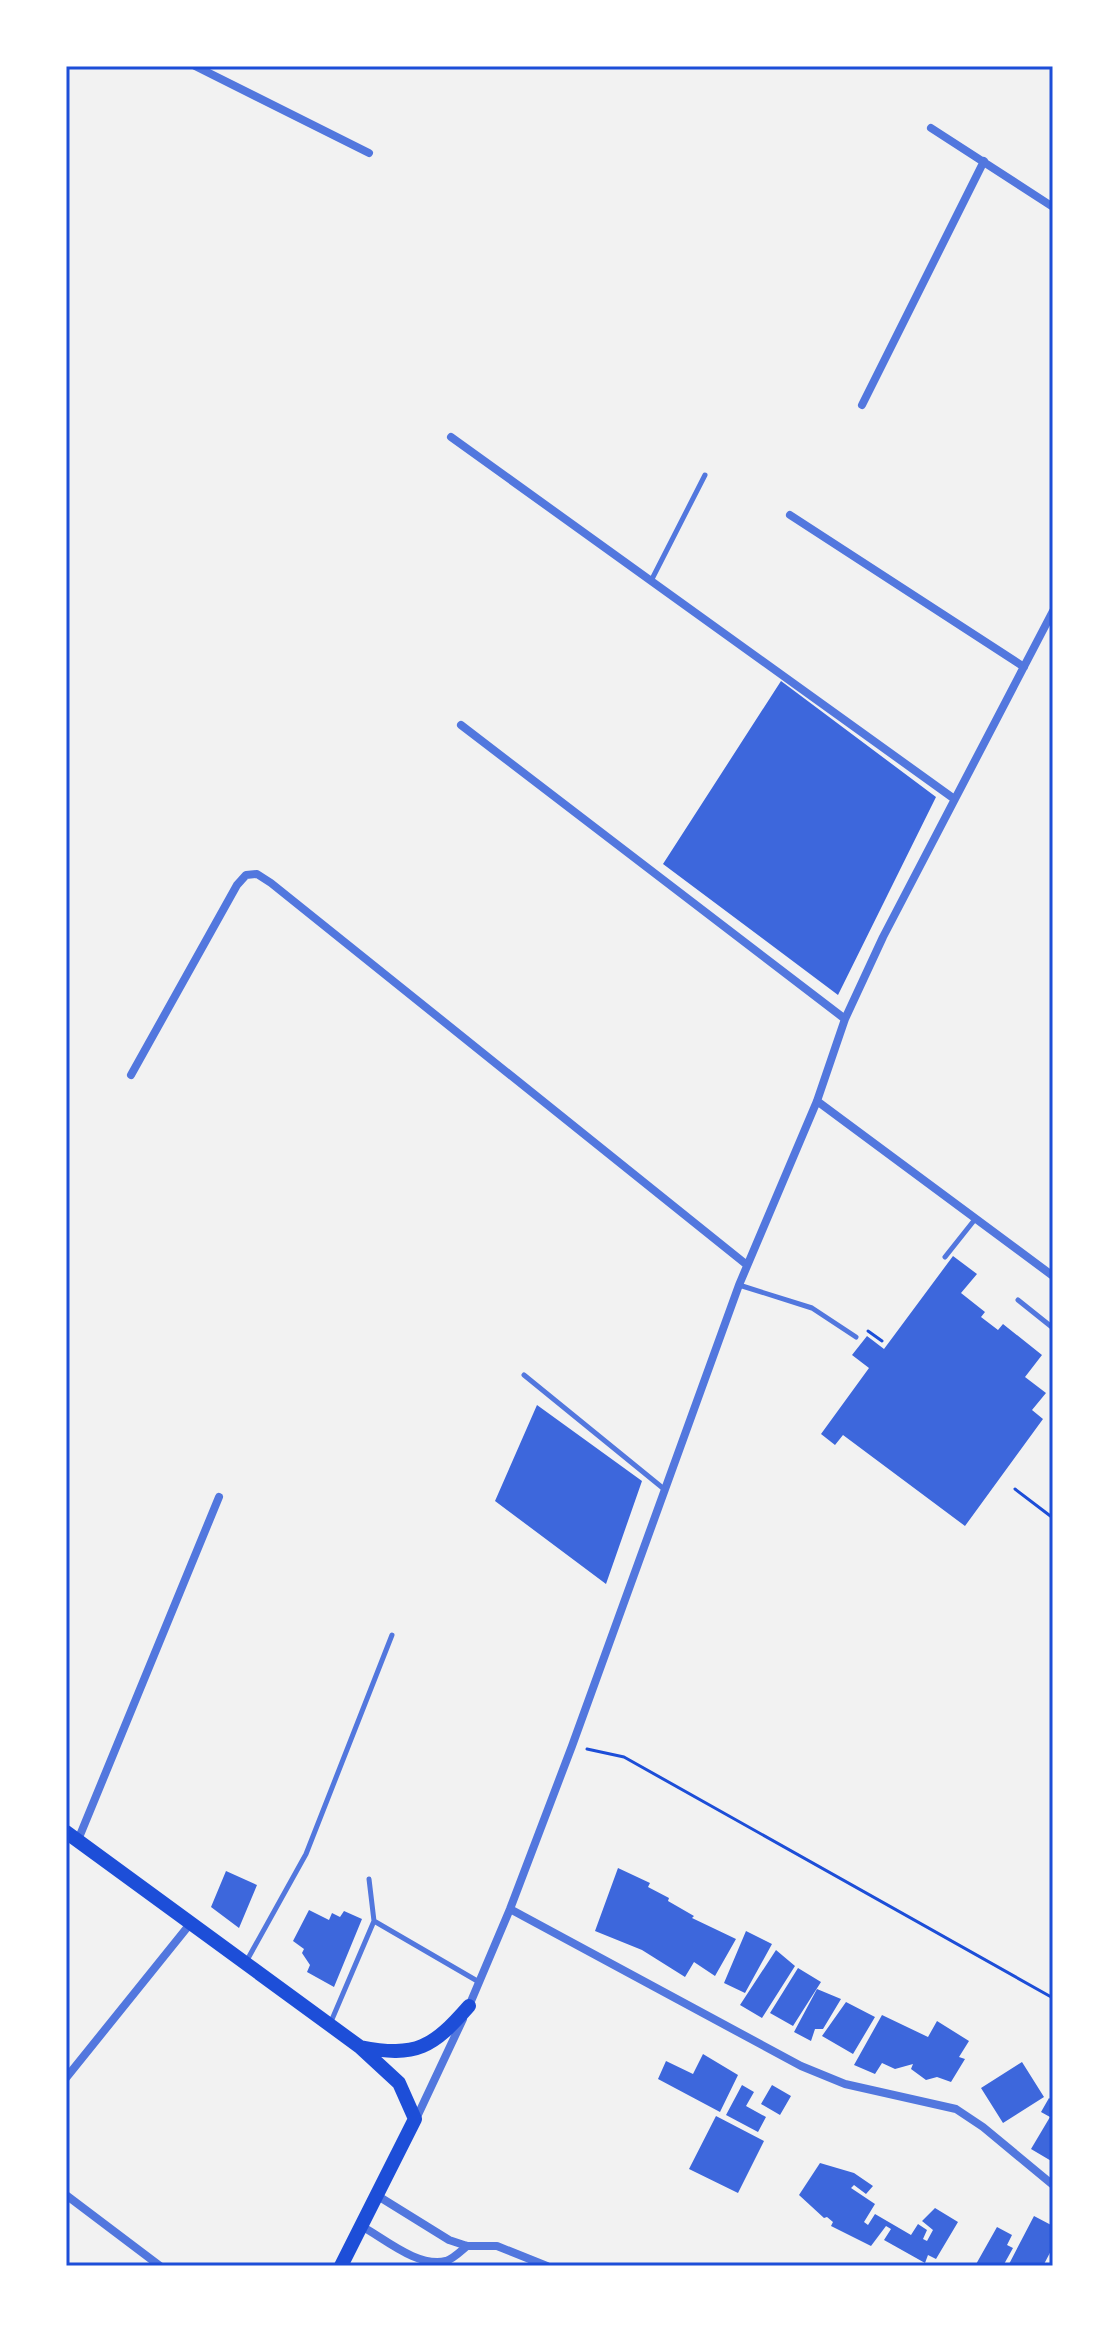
<svg xmlns="http://www.w3.org/2000/svg" width="1119" height="2332" viewBox="0 0 1119 2332" font-family="'Exo 2',sans-serif">
	<style>
		.building { fill: #3d67dc }
		.lines { fill: none; stroke-linecap: round; stroke-linejoin: round }
		.path { stroke: #1d4ed8; stroke-width: 3 }
		.service { stroke: #5277de; stroke-width: 5 }
		.minor { stroke: #5277de; stroke-width: 8 }
		.secondary { stroke: #1d4ed8; stroke-width: 14 }
		.neatline { fill: none; stroke: #1d4ed8; stroke-width: 3 }
	</style>
	<rect width="100%" height="100%" fill="#f2f2f2"/>
	<path class="building" d="M 781,681 L 936,797 L 838,995 L 663,864 Z
		M 953,1256 L 977,1274 L 961,1293 L 985,1312 L 981,1317 L 998,1330 L 1003,1324 L 1042,1355 L 1025,1377 L 1046,1393 L 1032,1410 L 1043,1419 L 965,1526 L 843,1435 L 835,1445 L 821,1434 L 869,1368 L 852,1355 L 867,1336 L 884,1349 Z
		M 537,1405 L 642,1481 L 606,1584 L 495,1501 Z
		M 618,1868 L 650,1883 L 648,1887 L 669,1898 L 668,1901 L 694,1916 L 692,1918 L 736,1939 L 715,1976 L 694,1962 L 685,1977 L 642,1950 L 595,1931 Z
		M 226,1871 L 257,1885 L 239,1928 L 211,1907 Z
		M 309,1910 L 329,1920 L 332,1913 L 340,1917 L 344,1911 L 362,1919 L 334,1987 L 307,1972 L 310,1965 L 302,1953 L 304,1949 L 293,1941 Z
		M 746,1931 L 772,1944 L 745,1993 L 724,1983 Z
		M 776,1950 L 795,1966 L 762,2018 L 740,2005 Z
		M 798,1968 L 821,1982 L 793,2026 L 770,2013 Z
		M 817,1989 L 841,1999 L 823,2029 L 815,2029 L 811,2041 L 794,2032 Z
		M 846,2002 L 875,2017 L 853,2054 L 822,2036 Z
		M 882,2015 L 928,2037 L 937,2021 L 969,2041 L 959,2057 L 965,2059 L 951,2082 L 937,2077 L 926,2080 L 911,2069 L 913,2064 L 895,2069 L 882,2063 L 875,2074 L 854,2065 Z
		M 703,2054 L 738,2075 L 720,2112 L 658,2079 L 666,2061 L 693,2074 Z
		M 1022,2062 L 1044,2097 L 1003,2123 L 981,2088 Z
		M 742,2085 L 754,2092 L 746,2106 L 766,2117 L 758,2132 L 726,2115 Z
		M 772,2085 L 791,2096 L 780,2115 L 761,2104 Z
		M 1049,2098 L 1053,2101 L 1053,2162 L 1031,2149 L 1050,2117 L 1041,2112 Z
		M 716,2116 L 764,2141 L 738,2193 L 689,2169 Z
		M 820,2163 L 854,2173 L 873,2186 L 866,2194 L 854,2185 L 851,2188 L 875,2204 L 864,2222 L 868,2225 L 875,2214 L 911,2235 L 918,2224 L 927,2230 L 923,2239 L 927,2241 L 933,2230 L 922,2221 L 935,2208 L 958,2222 L 936,2259 L 928,2255 L 925,2263 L 884,2240 L 891,2229 L 886,2226 L 871,2246 L 831,2226 L 833,2222 L 827,2217 L 824,2218 L 799,2195 Z
		M 1034,2216 L 1053,2226 L 1053,2247 L 1043,2266 L 1008,2266 Z
		M 997,2227 L 1012,2235 L 1007,2245 L 1013,2248 L 1003,2266 L 975,2266 Z"/>
	<g class="lines">
		<path class="path" d="M 868,1331 L 882,1341
			M 1015,1489 L 1053,1518
			M 587,1749 L 624,1757 L 1053,1998"/>
		<path class="service" d="M 651,581 L 705,475
			M 945,1257 L 976,1218
			M 739,1285 L 812,1308 L 856,1337
			M 1018,1300 L 1053,1328
			M 524,1375 L 664,1489
			M 369,1879 L 374,1921
			M 246,1962 L 306,1854 L 392,1635
			M 330,2024 L 374,1921 L 479,1982"/>
		<path class="minor" d="M 195,66 L 369,153
			M 931,128 L 1053,207
			M 862,405 L 984,161
			M 451,437 L 953,798
			M 790,515 L 1024,667
			M 461,725 L 845,1019
			M 131,1075 L 237,885 L 246,875 L 257,874 L 271,883 L 747,1265
			M 817,1101 L 1053,1276
			M 78,1840 L 219,1497
			M 510,1909 L 801,2066 L 845,2084 L 956,2109 L 983,2127 L 1053,2185
			M 469,2006 L 510,1909 L 572,1746 L 739,1285 L 817,1101 L 845,1019 L 883,937 L 1053,611
			M 66,2078 L 190,1924
			M 416,2119 L 463,2019
			M 66,2195 L 160,2266
			M 378,2196 L 449,2240 L 467,2246 L 497,2246 L 547,2266
			M 363,2227 C 385,2239 418,2268 446,2261 C 453,2259 460,2252 467,2246"/>
		<path class="secondary" d="M 66,1832 L 360,2047 L 399,2083 L 415,2119 L 341,2266
			M 360,2047 C 417,2058 433,2047 469,2006"/>
	</g>
	<rect width="1119" height="2332" fill="none" stroke="#ffffff" stroke-width="136"/>
	<rect x="68" y="68" width="983" height="2196" class="neatline"/>
</svg>
